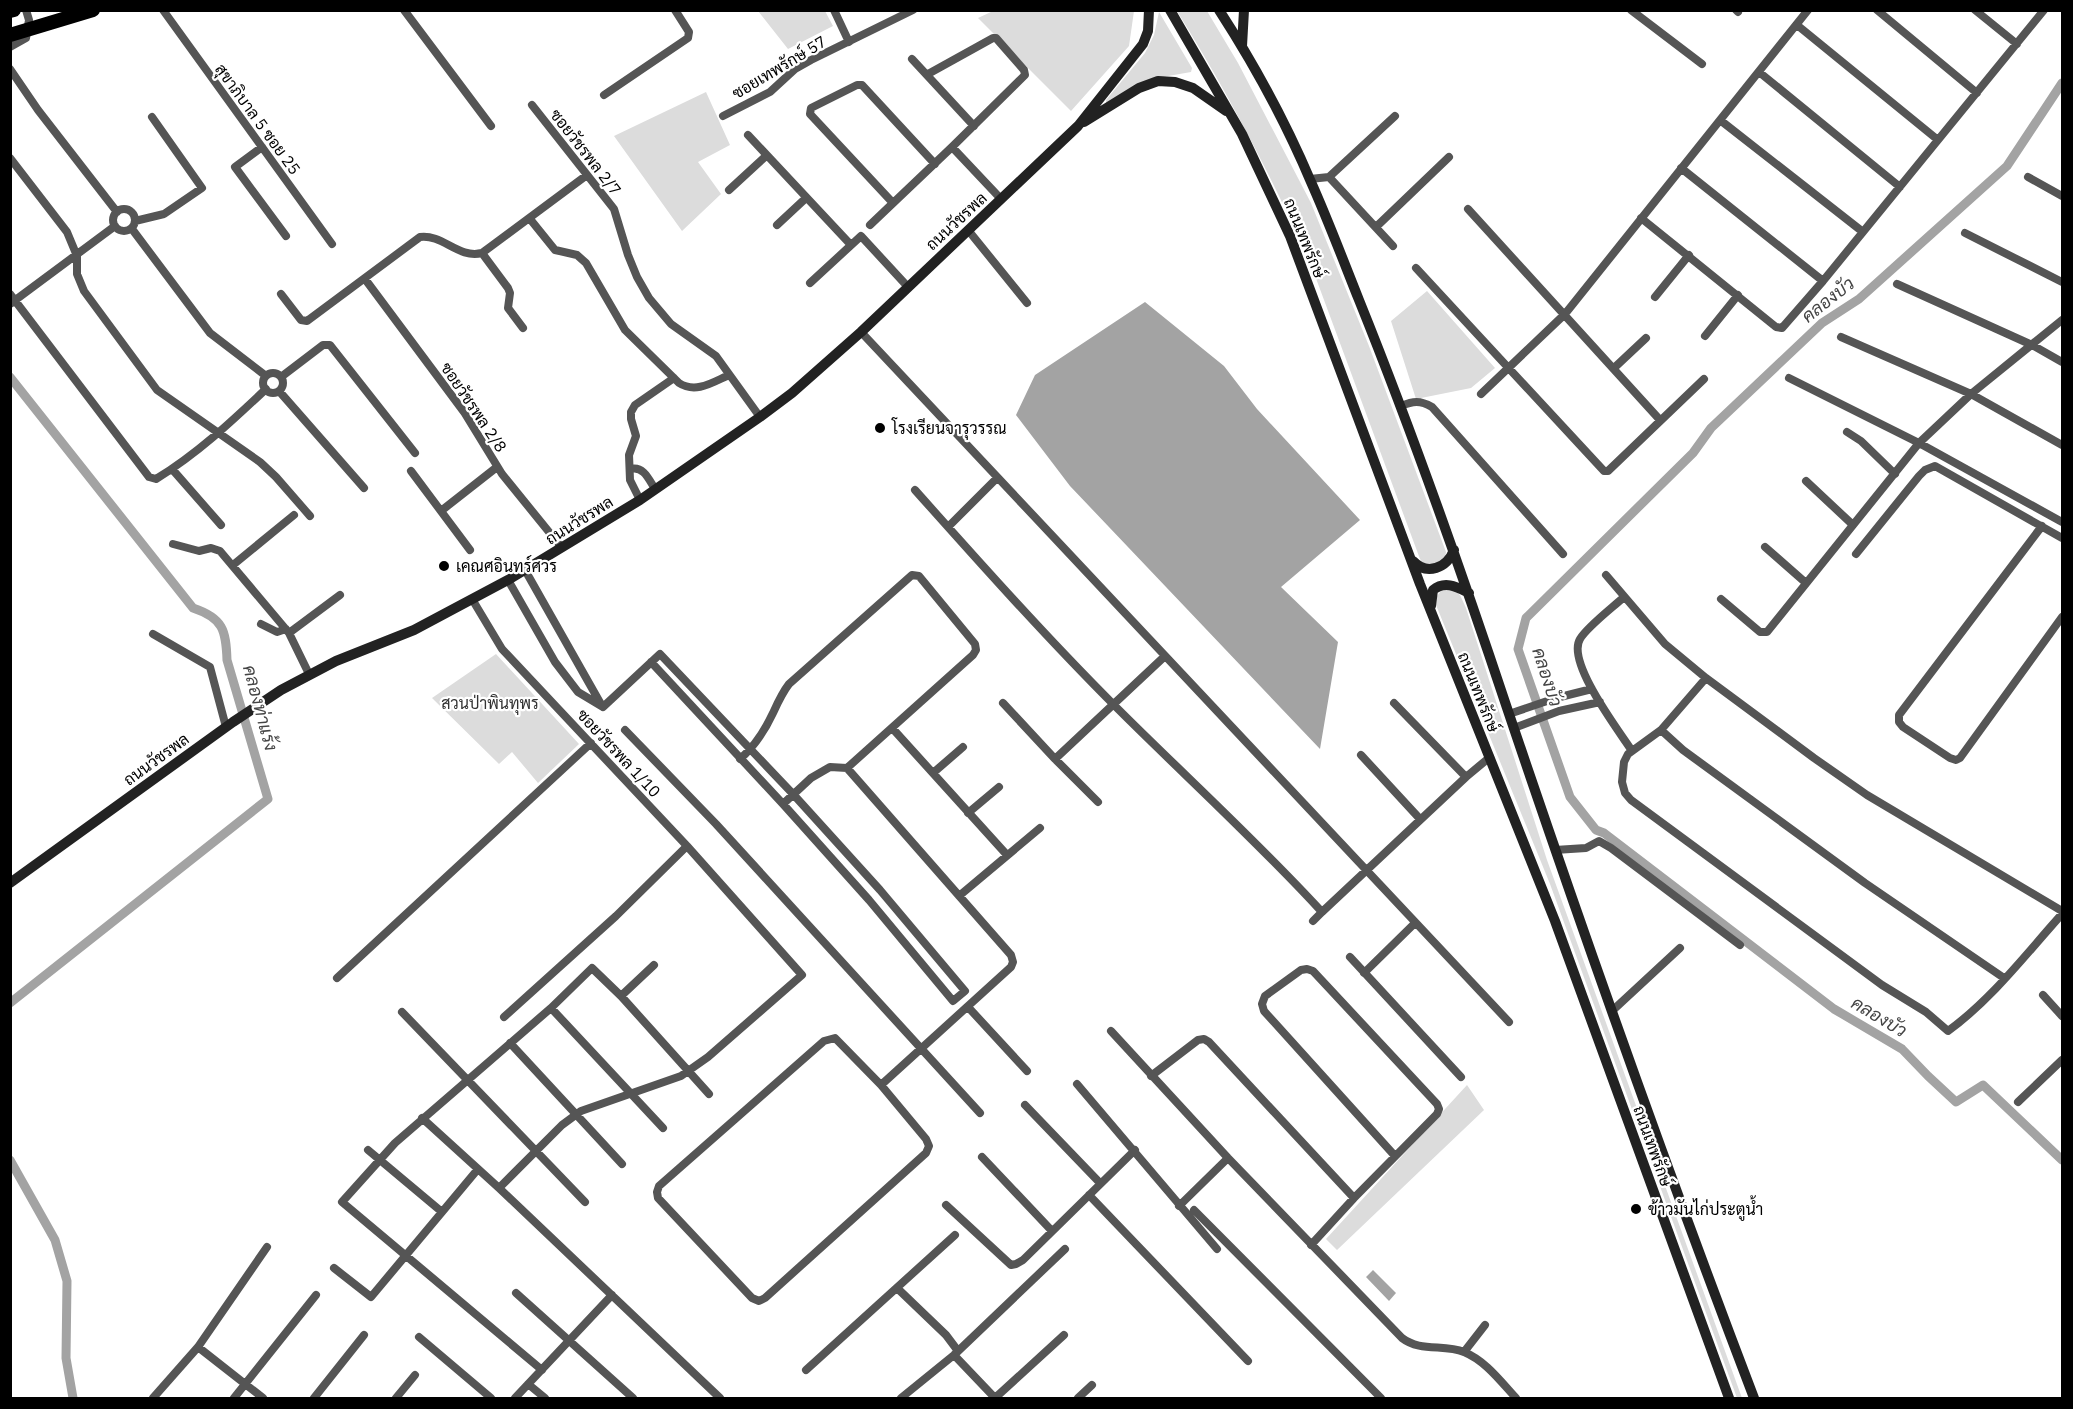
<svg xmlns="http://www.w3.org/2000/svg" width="2073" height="1409" viewBox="0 0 2073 1409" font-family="'IBM Plex Sans',Sarabun,sans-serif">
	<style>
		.green { fill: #dcdcdc }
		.water { fill: #a3a3a3 }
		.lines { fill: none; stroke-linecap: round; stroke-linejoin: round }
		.canal { stroke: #a3a3a3; stroke-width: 9 }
		.street { stroke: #555; stroke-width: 8 }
		.secondary { stroke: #222; stroke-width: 10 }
		.highway { stroke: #000; stroke-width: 14 }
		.poi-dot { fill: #000; stroke: #fff; stroke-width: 2 }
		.labels { text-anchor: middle; stroke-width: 4.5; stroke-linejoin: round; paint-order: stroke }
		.street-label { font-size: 16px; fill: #000; stroke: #fff }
		.poi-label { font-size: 16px; fill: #000; stroke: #fff; text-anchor: start }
		.park-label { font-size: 16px; fill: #333; stroke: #fff }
		.water-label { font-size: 18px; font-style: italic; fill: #444; stroke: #fff }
	</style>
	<rect width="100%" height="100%" fill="#fff"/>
	<path class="green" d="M 758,11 L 825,11 L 833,26 L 788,49 Z
		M 993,11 L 1134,11 L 1129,46 L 1071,111 L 978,18 Z
		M 1177,11 L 1207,11 L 1238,63 L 1311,203 L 1369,346 L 1446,552 L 1445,558 L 1439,564 L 1424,564 L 1420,559 L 1314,273 C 1275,182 1229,95 1177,11 Z
		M 1159,12 L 1192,68 L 1191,72 L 1151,79 L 1106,103 L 1106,100 L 1145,53 L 1154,35 Z
		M 706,92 L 730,145 L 698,162 L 721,194 L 682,231 L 614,136 Z
		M 1427,291 L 1495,368 L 1471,388 L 1416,399 L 1391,321 Z
		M 1453,588 L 1460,595 L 1466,608 L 1547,860 L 1742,1398 L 1737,1398 L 1550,884 L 1436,605 L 1437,596 L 1441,591 Z
		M 496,654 L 579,744 L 538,783 L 512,752 L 499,764 L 432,698 Z
		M 1467,1085 L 1484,1110 L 1337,1250 L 1326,1239 Z"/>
	<path class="water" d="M 1145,302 L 1224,366 L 1257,409 L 1360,520 L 1281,587 L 1338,642 L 1320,749 L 1070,486 L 1016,415 L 1035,375 Z
		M 1373,1270 L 1396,1293 L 1389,1301 L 1366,1277 Z"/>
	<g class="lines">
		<path class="canal" d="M 2062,83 L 2007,166 L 1859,299 L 1822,323 L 1711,428 L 1693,453 L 1526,618 L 1518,649 L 1570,797 L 1596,830 L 1604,833 L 1834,1009 L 1902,1049 L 1928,1076 L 1956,1102 L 1983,1085 L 2062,1160
			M 10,377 L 193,608 C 223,618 226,630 227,660 L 268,799 L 10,1003
			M 10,1160 L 55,1240 L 67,1281 L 66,1358 L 73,1398"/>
		<path class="street" d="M 163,10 L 332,244
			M 404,10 L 491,126
			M 834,10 L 849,42
			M 1631,10 L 1702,64
			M 1736,10 L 1738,12
			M 1877,10 L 1977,93
			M 1975,10 L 2017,44
			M 1797,25 L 1938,140
			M 10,47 L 26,38 L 29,20 L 26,10
			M 912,59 L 974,126
			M 10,69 L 38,110 L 117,212
			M 1759,72 L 1900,187
			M 604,95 L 688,38 L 689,32 L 675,10
			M 532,105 L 614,209 L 628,255 L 637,277 L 649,298 L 671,324 L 716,356 L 760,417
			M 723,116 L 770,92 L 795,69 L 811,60 L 913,10
			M 1720,120 L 1863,232
			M 748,135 L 851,245
			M 262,147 L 235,167 L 286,236
			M 952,147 L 1001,199
			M 10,158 L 67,232 L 77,256 L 77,274 L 84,291 L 157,390 L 260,462 L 276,477 L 310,516
			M 1681,168 L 1823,281
			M 1329,177 L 1395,116
			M 2028,177 L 2062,196
			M 1310,179 L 1329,177 L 1393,246
			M 729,190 L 766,156
			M 893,203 L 810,114 L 811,108 L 857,85 L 862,85 L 935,164
			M 1468,209 L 1660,420
			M113 220a11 11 0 1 1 22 0a11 11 0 1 1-22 0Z
			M 1641,218 L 1776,327 L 1782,328 L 1823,281 L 2044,10
			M 530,219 L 555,250 L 577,255 L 586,263 L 625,330 L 679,383 C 696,394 713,382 729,375
			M 135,221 L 164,214 L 202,188 L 152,117
			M 777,225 L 806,198
			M 870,225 L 952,147 L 1025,75 L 1024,70 L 996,38 L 993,38 L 928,74
			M 1376,227 L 1449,157
			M 132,229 L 210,333 L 266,376
			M 968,230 L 1027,303
			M 1965,233 L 2062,282
			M 482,253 L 508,288 L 510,293 L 508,308 L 523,328
			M 1416,268 L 1604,471 L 1608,471 L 1704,379
			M 365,279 L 464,412 L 502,474 L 562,548
			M 810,283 L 861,236 L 908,287
			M 1897,284 L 2032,345 L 2062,362
			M 10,294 L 149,477 L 156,479 C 197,454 231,422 266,389
			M 281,294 L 301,320 L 307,321 L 420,237 C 443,234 458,259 482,253 L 587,175
			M 1655,297 L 1689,255
			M 10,304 L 115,226
			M 861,332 L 1509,1022
			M 1705,336 L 1738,295
			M 1841,337 L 1971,394 L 2062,445
			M 1614,368 L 1646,338
			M263 383a10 10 0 1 1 20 0a10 10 0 1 1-20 0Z
			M 281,377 L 323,345 L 330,345 L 415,453
			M 1789,378 L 1919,443 L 2062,522
			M 279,391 L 364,488
			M 1481,394 L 1565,314 L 1808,10
			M 1401,406 C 1413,401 1420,400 1432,407 L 1563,554
			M 1847,432 L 1861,441 L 1895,474
			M 172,469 L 221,525
			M 631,469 C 644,466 649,480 655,489
			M 411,471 L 470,550
			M 1806,481 L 1853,525
			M 915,490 C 980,563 1047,638 1116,707 C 1184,775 1256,840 1322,912 L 1313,921
			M 640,500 L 630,480 L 629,455 L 636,436 L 631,419 L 631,412 L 635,405 L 674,378
			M 441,511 L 497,467
			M 2042,526 L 1899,715 L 1899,722 L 1903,727 L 1950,758 L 1956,760 L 1960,758 L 2062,617
			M 948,527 L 997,478
			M 173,544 L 199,551 L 211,548 L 220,551 L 289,633 L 309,674
			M 1765,547 L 1806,583
			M 1856,554 L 1919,476 L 1925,470 L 1935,466 L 2062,538
			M 233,565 L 294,515
			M 525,570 L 602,706
			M 1606,575 L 1665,644 L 1706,678 L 1814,758 L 1867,795 L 2062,911
			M 508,580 L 555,662 L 578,692 L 603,707
			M 1624,597 C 1612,608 1587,627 1580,639 C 1566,662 1619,731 1632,751
			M 472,599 L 502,649 L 687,846 L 802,975 L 708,1057 L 681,1076 L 581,1111 L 562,1125 L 499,1188
			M 1721,599 L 1760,632 L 1767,632 L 1919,443 L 1971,394 L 2062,320
			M 261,624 L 277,632 L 286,629
			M 289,633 L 340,595
			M 153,634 L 210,667 L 226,727
			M 1706,678 L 1661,730 L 1628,754 L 1624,762 L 1622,782 L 1625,793 L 1631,800 L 1882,985 L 1926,1012 L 1948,1031 C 1992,999 2026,954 2062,914
			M 1003,703 L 1055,759
			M 603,707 L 660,654 L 793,794 L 880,890 L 965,991 L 953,1001 L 869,900 L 783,804 L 651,662
			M 1509,714 L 1556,698 L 1592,689
			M 1514,728 L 1559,711 L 1600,702
			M 893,729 L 1007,855
			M 625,730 L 716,824 L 980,1113
			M 1661,730 L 1683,750 L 1865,883 L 2004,978
			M 1361,755 L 1420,819
			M 740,759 C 754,747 765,730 773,713 C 778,702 782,693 789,684 L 912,575 L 919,576 L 975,644 L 976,650 L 973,655 L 847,768 L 830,767 L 811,778 L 783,804
			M 847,768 L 1011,955 L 1013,962 L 1011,967 L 881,1085 L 835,1038 L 824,1041 L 659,1186 L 657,1192 L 658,1198 L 752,1298 L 759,1301 L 765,1298 L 926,1153 L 929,1146 L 926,1139 L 881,1085
			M 933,773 L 963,747
			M 1466,777 L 1490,757
			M 1098,802 L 1055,759 L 1165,656
			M 968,813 L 999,787
			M 1555,850 L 1586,848 L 1599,841 L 1611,848 L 1740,945
			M 959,896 L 1040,828
			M 1322,912 L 1466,777 L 1394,703
			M 1350,957 L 1461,1077
			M 654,965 L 621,996 L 709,1094
			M 1364,973 L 1415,923
			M 337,978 L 591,743
			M 2043,995 L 2062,1016
			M 621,996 L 592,968 L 551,1008 L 663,1128
			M 968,1007 L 1027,1071
			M 1612,1011 L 1680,948
			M 402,1012 L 585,1202
			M 504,1017 L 616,916 L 687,846
			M 1111,1031 L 1228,1158 L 1402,1338 C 1420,1352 1444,1344 1464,1352 C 1486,1361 1501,1382 1516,1398
			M 510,1043 L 622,1164
			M 1151,1076 L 1198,1040 L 1204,1039 L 1209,1042 L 1354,1198
			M 1077,1084 L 1217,1249
			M 2018,1102 L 2062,1060
			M 1025,1105 L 1100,1183
			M 422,1118 L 499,1188 L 720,1398
			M 368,1150 L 442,1212
			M 982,1157 L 1052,1231
			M 1089,1195 L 1248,1361
			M 946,1205 L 1011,1265 L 1016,1264 L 1023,1260 L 1135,1150
			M 1179,1206 L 1228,1158
			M 1194,1210 L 1381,1398
			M 1311,1245 L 1354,1198 L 1437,1114 L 1439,1109 L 1437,1104 L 1313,971 L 1307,969 L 1301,970 L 1265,996 L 1262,1004 L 1264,1011 L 1395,1156
			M 334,1268 L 371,1297 L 478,1169
			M 897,1288 L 946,1335 L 958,1351
			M 516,1293 L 633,1398
			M 419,1337 L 491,1398
			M 198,1347 L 263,1398
			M 1464,1352 L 1485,1325
			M 954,1355 L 995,1398
			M 542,1370 L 342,1202 L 395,1143 L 551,1008
			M 806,1370 L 955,1235
			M 528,1384 L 545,1398
			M 153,1398 L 198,1347 L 267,1247
			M 234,1398 L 316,1295
			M 314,1398 L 364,1335
			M 396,1398 L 415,1375
			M 515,1398 L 612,1295
			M 901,1398 L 954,1355 L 1065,1249
			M 995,1398 L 1064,1335
			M 1078,1398 L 1092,1385"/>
		<path class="secondary" d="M 1170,10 L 1242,134 L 1290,236 L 1420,584 L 1555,921 L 1729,1398
			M 1219,10 C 1254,64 1286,123 1311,182 C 1328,220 1343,260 1359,300 C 1413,434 1461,570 1507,708 C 1585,939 1667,1170 1754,1398
			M 1242,46 L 1244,10
			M 1084,122 L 1139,88 L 1158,81 L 1175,82 L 1193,88 L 1226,111
			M 1413,561 C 1427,576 1447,568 1454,550
			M 1431,606 L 1433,590 C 1445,580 1457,587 1469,593
			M 10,883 L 233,722 L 281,690 L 336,661 L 414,630 L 508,580 L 640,500 L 760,417 L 792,393 L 861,332 L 1078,126 L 1143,44 L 1148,31 L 1149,10"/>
		<path class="highway" d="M 10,11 L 14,10
			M 10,35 L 93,10"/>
	</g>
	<g class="poi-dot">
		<circle cx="880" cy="428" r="6"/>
		<circle cx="444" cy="566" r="6"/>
		<circle cx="1636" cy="1209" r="6"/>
	</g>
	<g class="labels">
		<g class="street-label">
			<text transform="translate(779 67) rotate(-31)" y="6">ซอยเทพรักษ์ 57</text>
			<text transform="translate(258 119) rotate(54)" y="6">สุขาภิบาล 5 ซอย 25</text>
			<text transform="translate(586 152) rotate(52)" y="6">ซอยวัชรพล 2/7</text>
			<text transform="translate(956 221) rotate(-43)" y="6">ถนนวัชรพล</text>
			<text transform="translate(1305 238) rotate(68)" y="6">ถนนเทพรักษ์</text>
			<text transform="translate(474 407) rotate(56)" y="6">ซอยวัชรพล 2/8</text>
			<text transform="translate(579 520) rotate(-32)" y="6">ถนนวัชรพล</text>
			<text transform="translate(1479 692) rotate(68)" y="6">ถนนเทพรักษ์</text>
			<text transform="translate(619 753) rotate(47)" y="6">ซอยวัชรพล 1/10</text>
			<text transform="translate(156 759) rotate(-36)" y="6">ถนนวัชรพล</text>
			<text transform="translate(1653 1146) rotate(70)" y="6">ถนนเทพรักษ์</text>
		</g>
		<g class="poi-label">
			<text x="892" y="434">โรงเรียนจารุวรรณ</text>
			<text x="456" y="572">เคณศอินทร์ศวร</text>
			<text x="1648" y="1215">ข้าวมันไก่ประตูน้ำ</text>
		</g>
		<g class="park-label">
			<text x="490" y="709">สวนป่าพินทุพร</text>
		</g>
		<g class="water-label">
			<text transform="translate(1828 300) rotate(-38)" y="6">คลองบัว</text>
			<text transform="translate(1547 677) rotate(72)" y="6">คลองบัว</text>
			<text transform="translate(260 708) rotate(75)" y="6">คลองท่าแร้ง</text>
			<text transform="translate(1879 1017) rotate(31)" y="6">คลองบัว</text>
		</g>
	</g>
	<rect width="2073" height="1409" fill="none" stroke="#000000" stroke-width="24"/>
</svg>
